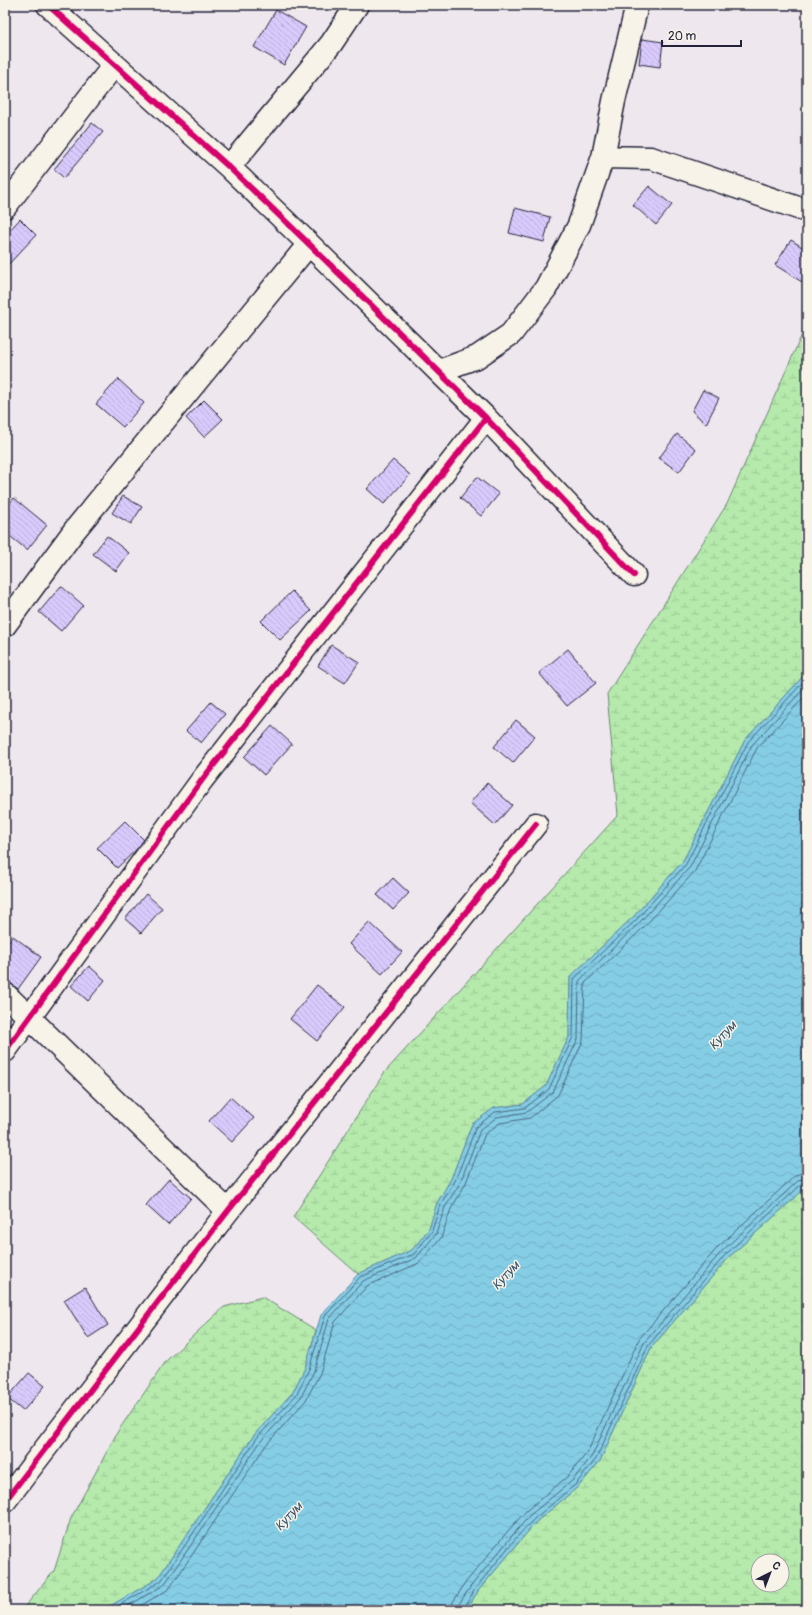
<svg xmlns="http://www.w3.org/2000/svg" width="812" height="1615" viewBox="0 0 812 1615" font-family="Pangolin,sans-serif">
	<style>
		.wetland { fill: url(#wetland-marsh); stroke: #6c8674; fill-rule: evenodd }
		.water { fill: url(#water-waves); stroke: #5d89a1 }
		.lines { fill: none; stroke-linecap: round; stroke-linejoin: round }
		.shore { stroke: #49667f; stroke-width: 1 }
		.building { fill: url(#building-back-hatch); stroke: #22223b }
		.minor-casing { stroke: #22223b; stroke-width: 25 }
		.minor { stroke: #f7f3e8; stroke-width: 22 }
		.cycleway-casing { stroke: #f7f3e8; stroke-width: 8 }
		.cycleway { stroke: #d6006c; stroke-width: 6 }
		.labels { text-anchor: middle; stroke-width: 3; stroke-linejoin: round; paint-order: stroke }
		.water-label { font-size: 13px; font-style: italic; fill: #3f556e; stroke: #f7f3e8 }
	</style>
	<defs>
		<pattern id="wetland-marsh" width="20" height="14" patternUnits="userSpaceOnUse"><rect width="20" height="14" fill="#b5eaac"/><path d="M1 5h8M5 5V1M11 12h8M15 12V8" fill="none" stroke="#9bc895"/></pattern>
		<pattern id="water-waves" width="16" height="10" patternUnits="userSpaceOnUse"><rect width="16" height="10" fill="#84cde5"/><path d="M0 5q4-4 8 0t8 0" fill="none" stroke="#72b0c5"/></pattern>
		<pattern id="building-back-hatch" width="6" height="6" patternUnits="userSpaceOnUse"><rect width="6" height="6" fill="#d9cafc"/><path d="M-1 5l2 2M0 0l6 6M5-1l2 2" fill="none" stroke="#baadd9"/></pattern>
	</defs>
	<rect width="100%" height="100%" fill="#eee7ee"/>
	<filter id="ink" filterUnits="userSpaceOnUse"><feTurbulence type="fractalNoise" baseFrequency=".025" numOctaves="2"/><feDisplacementMap in="SourceGraphic" scale="8" xChannelSelector="R" yChannelSelector="G"/><feConvolveMatrix kernelMatrix="1 2 1 2 8 2 1 2 1" color-interpolation-filters="sRGB"/></filter>
	<g filter="url(#ink)">
		<path class="wetland" d="M 807,323 L 807,672 L 745,740 L 683,861 L 634,916 L 570,977 L 569,1037 L 546,1086 L 523,1104 L 494,1108 L 472,1124 L 451,1179 L 437,1203 L 429,1229 L 412,1250 L 358,1274 L 293,1217 L 384,1073 L 618,815 L 607,694 L 727,504 Z
			M 807,1185 L 807,1610 L 466,1610 L 478,1591 L 536,1522 L 579,1486 L 600,1461 L 651,1348 L 729,1257 L 798,1195 ZM 758,1561 L 782,1561 L 782,1585 L 758,1585 Z
			M 262,1297 L 316,1330 L 305,1368 L 293,1392 L 254,1435 L 157,1579 L 103,1610 L 22,1610 L 54,1571 L 71,1518 L 118,1431 L 166,1361 L 224,1307 Z"/>
		<path class="water" d="M 807,672 L 807,1185 L 798,1195 L 729,1257 L 651,1348 L 600,1461 L 579,1486 L 536,1522 L 478,1591 L 466,1610 L 103,1610 L 157,1579 L 254,1435 L 293,1392 L 305,1368 L 321,1315 L 358,1274 L 412,1250 L 429,1229 L 437,1203 L 451,1179 L 472,1124 L 494,1108 L 523,1104 L 546,1086 L 569,1037 L 570,977 L 634,916 L 683,861 L 745,740 Z"/>
		<g class="lines">
			<path class="shore" d="M 111,1610 L 161,1581 L 257,1438 L 297,1394 L 309,1369 L 325,1316 L 360,1277 L 414,1254 L 432,1231 L 440,1205 L 455,1181 L 476,1127 L 495,1112 L 525,1108 L 549,1089 L 573,1037 L 574,979 L 637,919 L 686,864 L 748,742 L 807,678
				M 121,1610 L 164,1585 L 261,1441 L 301,1397 L 314,1371 L 329,1319 L 363,1281 L 416,1258 L 436,1234 L 445,1207 L 460,1183 L 480,1130 L 497,1117 L 527,1112 L 553,1092 L 578,1039 L 579,981 L 640,922 L 690,867 L 752,745 L 807,685
				M 133,1610 L 169,1589 L 266,1445 L 306,1400 L 320,1373 L 335,1322 L 367,1286 L 419,1263 L 441,1238 L 451,1209 L 465,1185 L 485,1134 L 500,1123 L 530,1118 L 558,1095 L 583,1041 L 585,983 L 644,927 L 695,871 L 757,748 L 807,694
				M 451,1610 L 453,1602 L 466,1582 L 507,1532 L 526,1511 L 568,1476 L 587,1453 L 639,1339 L 718,1247 L 796,1175 L 807,1171
				M 457,1610 L 459,1604 L 471,1586 L 512,1536 L 530,1515 L 573,1480 L 592,1456 L 644,1343 L 722,1251 L 799,1180 L 807,1177
				M 463,1610 L 475,1589 L 515,1539 L 534,1519 L 576,1484 L 596,1459 L 648,1346 L 726,1254 L 803,1183 L 807,1182"/>
		</g>
		<path class="building" d="M 276,10 L 306,27 L 284,65 L 254,47 Z
			M 642,39 L 663,42 L 660,67 L 639,64 Z
			M 92,123 L 103,132 L 64,178 L 54,169 Z
			M 649,186 L 672,205 L 656,225 L 633,205 Z
			M 515,208 L 550,217 L 544,242 L 509,233 Z
			M 20,219 L 36,235 L 5,268 L 5,235 Z
			M 791,240 L 807,250 L 807,274 L 802,282 L 775,265 Z
			M 118,379 L 144,403 L 123,427 L 96,404 Z
			M 703,390 L 719,398 L 706,424 L 692,411 Z
			M 204,400 L 223,419 L 204,437 L 186,418 Z
			M 677,434 L 696,449 L 679,472 L 659,458 Z
			M 393,460 L 410,475 L 384,504 L 367,489 Z
			M 477,477 L 499,494 L 481,516 L 460,498 Z
			M 123,496 L 142,507 L 131,524 L 112,513 Z
			M 14,498 L 47,525 L 27,550 L 5,532 L 5,508 Z
			M 107,536 L 129,553 L 116,571 L 93,554 Z
			M 61,586 L 83,605 L 61,631 L 39,612 Z
			M 292,591 L 311,611 L 280,640 L 261,621 Z
			M 331,645 L 359,662 L 345,683 L 318,666 Z
			M 568,649 L 596,683 L 567,706 L 539,673 Z
			M 211,702 L 225,714 L 201,743 L 186,731 Z
			M 516,720 L 535,736 L 513,763 L 494,747 Z
			M 272,726 L 292,744 L 264,775 L 244,757 Z
			M 487,783 L 512,805 L 495,825 L 470,803 Z
			M 125,821 L 145,841 L 117,868 L 97,848 Z
			M 393,878 L 409,893 L 393,910 L 377,895 Z
			M 146,894 L 162,908 L 141,933 L 125,919 Z
			M 369,922 L 402,952 L 382,974 L 349,944 Z
			M 13,936 L 41,957 L 18,989 L 5,979 L 5,946 Z
			M 89,966 L 105,980 L 88,1001 L 71,986 Z
			M 317,985 L 345,1007 L 317,1041 L 290,1019 Z
			M 230,1097 L 254,1118 L 232,1142 L 209,1121 Z
			M 169,1179 L 191,1198 L 168,1225 L 146,1205 Z
			M 85,1287 L 108,1325 L 88,1338 L 64,1300 Z
			M 29,1373 L 45,1386 L 23,1411 L 7,1398 Z"/>
		<g class="lines">
			<g class="minor-casing">
				<path id="minor" d="M 48,5 L 229,167 L 309,244 L 486,418 L 634,575
					M 603,157 L 651,158 L 807,211
					M 229,167 L 331,44 L 357,5
					M 5,207 L 114,65
					M 439,371 L 477,357 L 511,334 L 546,288 L 579,225 L 603,157 L 614,101 L 637,5
					M 5,625 L 74,531 L 309,244
					M 5,994 L 228,1211
					M 5,1051 L 202,780 L 486,418
					M 5,1501 L 228,1211 L 536,824"/>
			</g>
			<use href="#minor" class="minor"/>
			<g class="cycleway-casing">
				<path id="cycleway" d="M 48,5 L 229,167 L 309,244 L 486,418 L 634,575
					M 5,1051 L 202,780 L 486,418
					M 5,1501 L 228,1211 L 536,824"/>
			</g>
			<use href="#cycleway" class="cycleway"/>
		</g>
	</g>
	<g class="labels">
		<g class="water-label">
			<text transform="translate(722 1035) rotate(-48)" y="5">Кутум</text>
			<text transform="translate(505 1275) rotate(-48)" y="5">Кутум</text>
			<text transform="translate(288 1516) rotate(-48)" y="5">Кутум</text>
		</g>
	</g>
	<rect width="812" height="1615" fill="none" stroke="#f7f3e8" stroke-width="20"/>
	<rect x="10" y="10" width="792" height="1595" fill="none" stroke="#22223b" stroke-width="1.5" filter="url(#ink)"/>
	<g transform="translate(770 1573) rotate(42)"><circle r="19" fill="#f7f3e8" stroke="#a29fa3"/>
	<path d="M0-3L7 15L0 10L-7 15Z" fill="#22223b"/>
	<text y="-6" font-size="11" font-weight="bold" text-anchor="middle" fill="#22223b">С</text>
	</g>
	<path d="M662 40v6h79v-6" fill="none" stroke="#22223b" stroke-width="2"/>
	<text x="668" y="40" font-size="12" fill="#22223b" stroke="#f7f3e8" stroke-width="3" paint-order="stroke">20 m</text>
</svg>
